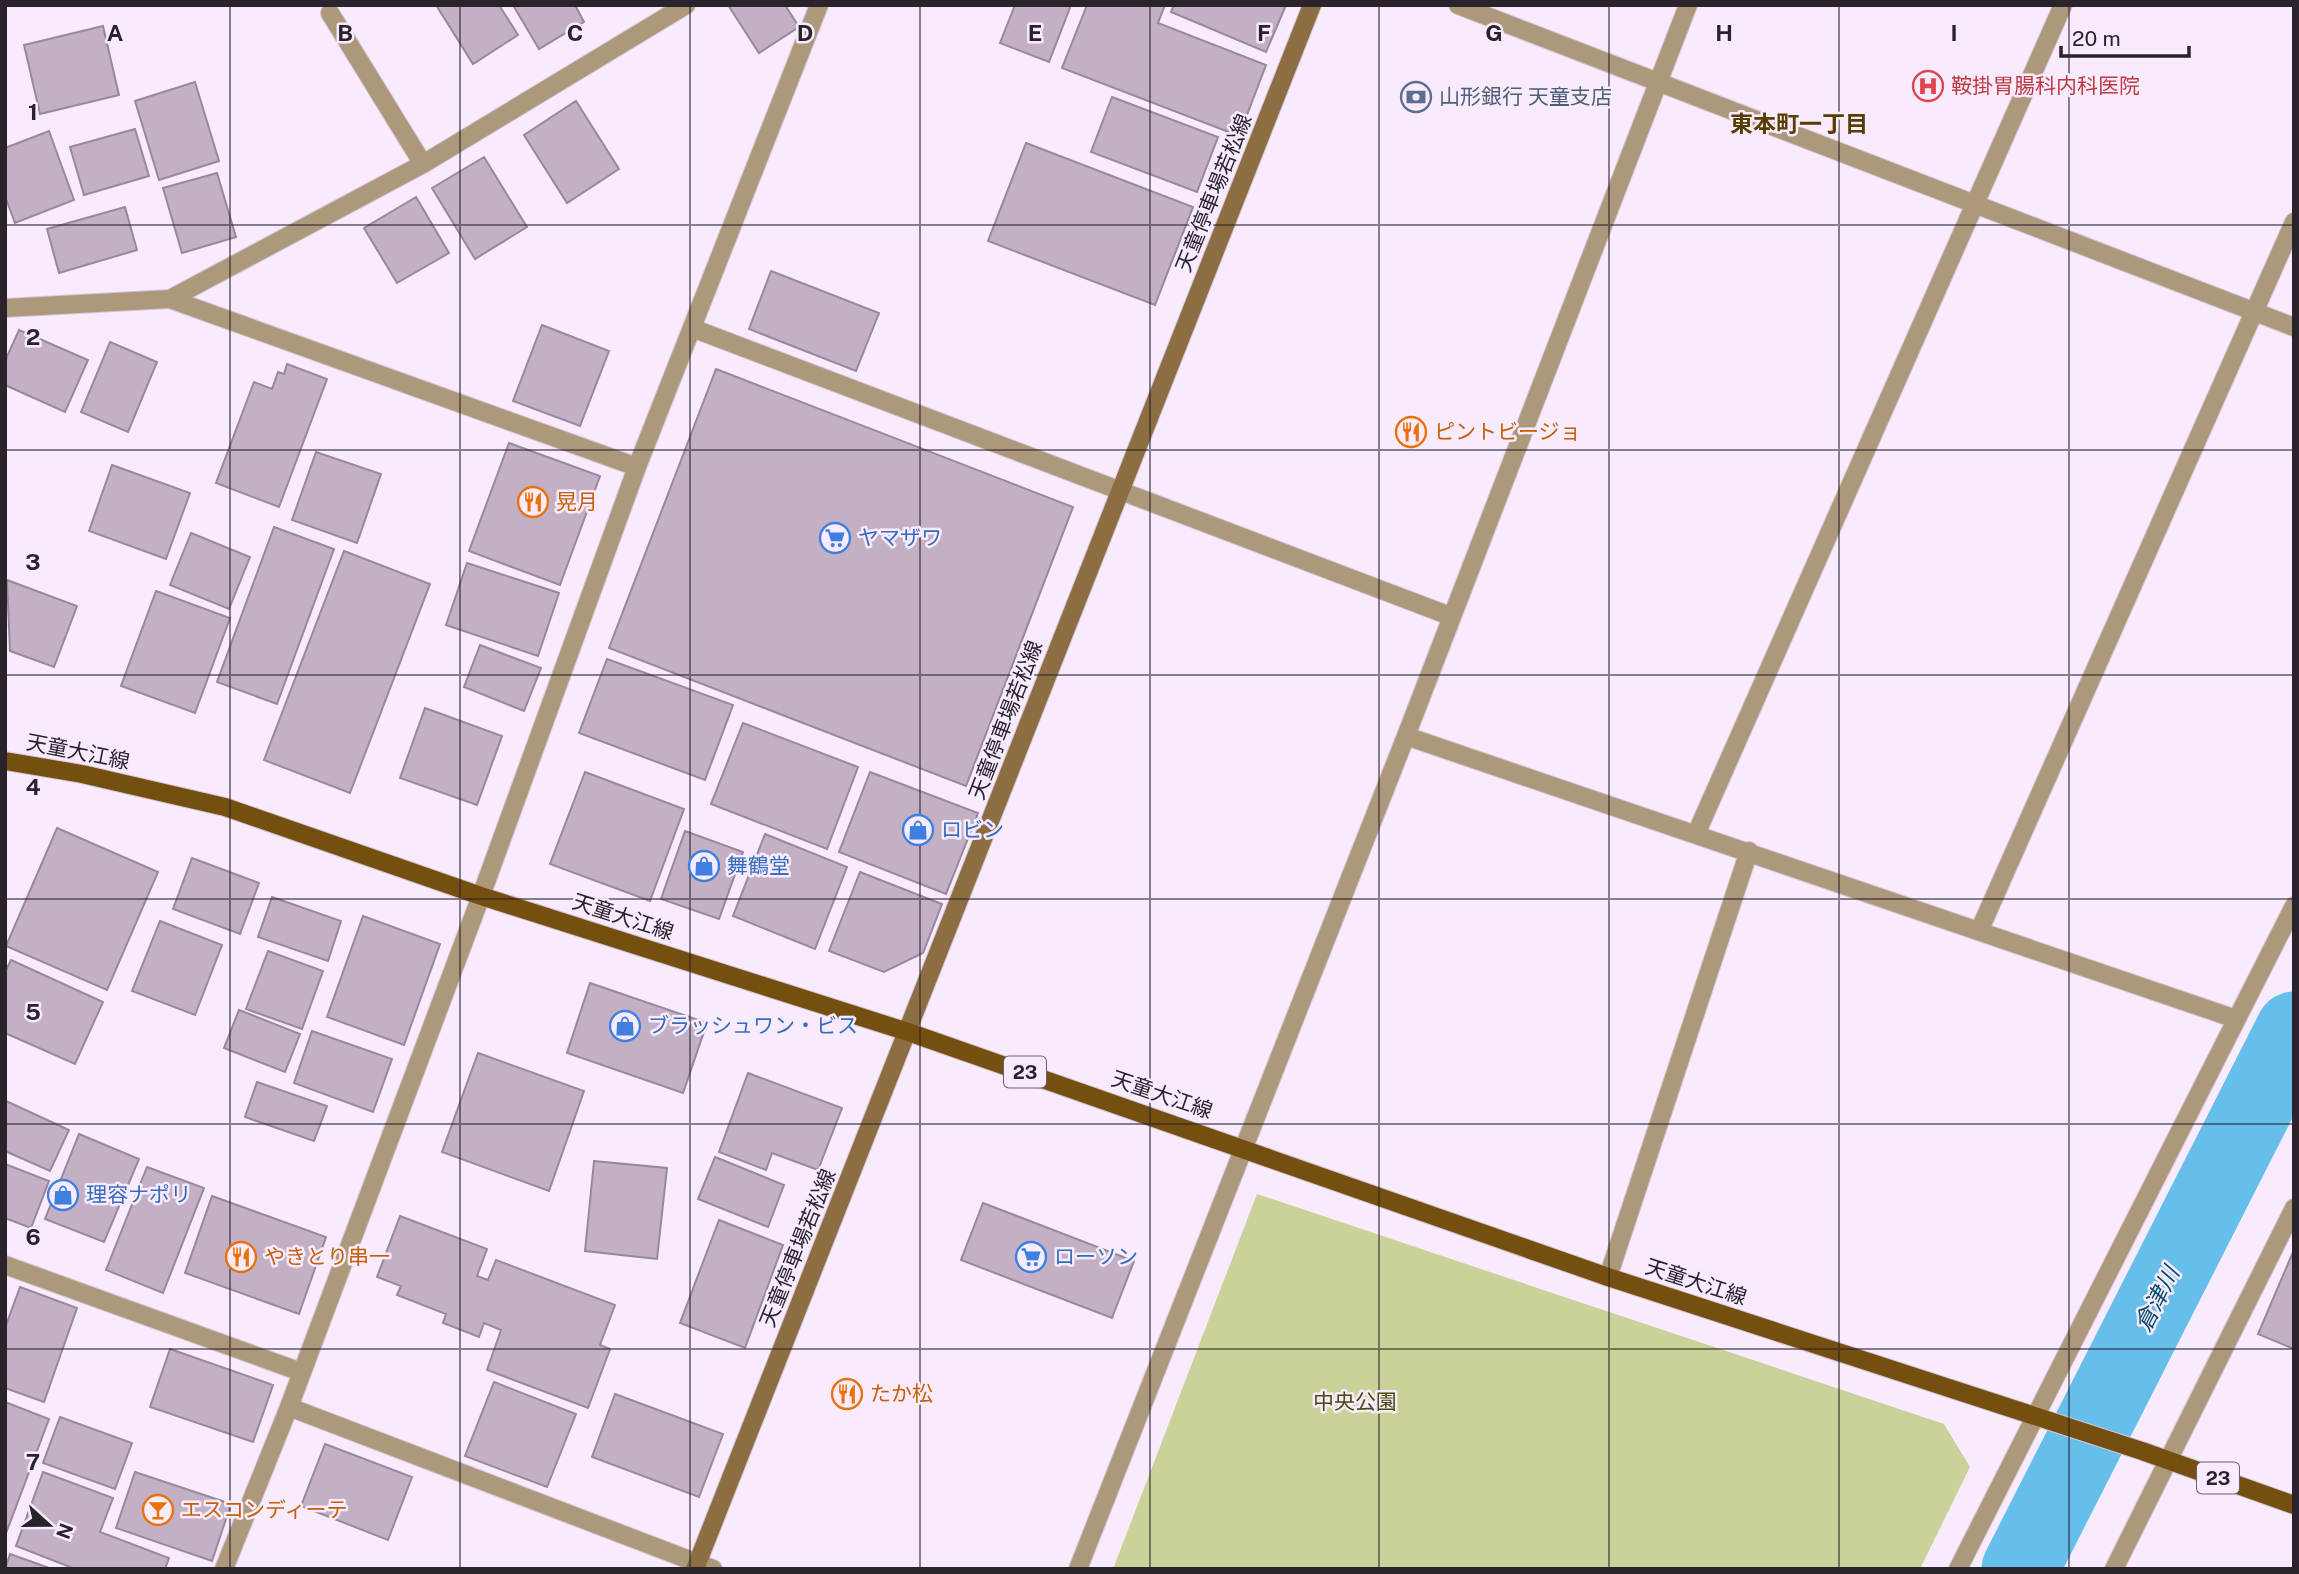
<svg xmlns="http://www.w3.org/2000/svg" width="2299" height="1574" viewBox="0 0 2299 1574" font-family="'Public Sans','Noto Sans JP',sans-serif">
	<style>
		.green { fill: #cad299 }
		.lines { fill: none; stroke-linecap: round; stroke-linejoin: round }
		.river { stroke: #66bfeb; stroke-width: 77 }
		.building { fill: #c3b0c5; stroke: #99879c; stroke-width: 2 }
		.lane-casing { stroke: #d4c7d8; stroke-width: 20 }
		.street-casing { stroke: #d4c7d8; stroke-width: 20 }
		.secondary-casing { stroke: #d4c7d8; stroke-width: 20 }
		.primary-casing { stroke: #d4c7d8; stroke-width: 20 }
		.lane { stroke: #ae987c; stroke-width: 18 }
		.street { stroke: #ae987c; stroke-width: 18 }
		.secondary { stroke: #8d6e42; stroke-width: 18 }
		.primary { stroke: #754f0f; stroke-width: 18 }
		.grid { fill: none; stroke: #2a232c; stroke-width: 2; stroke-opacity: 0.55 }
		.labels { text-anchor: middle; stroke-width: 5; stroke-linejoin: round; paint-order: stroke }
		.shield { fill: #f9ebfe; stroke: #685f6b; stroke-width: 2 }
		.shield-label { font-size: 19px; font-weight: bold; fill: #2a232c }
		.health-label { font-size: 21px; fill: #be3a42; stroke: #f9ebfe; text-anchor: start }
		.service-label { font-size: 21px; fill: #4e5e75; stroke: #f9ebfe; text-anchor: start }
		.street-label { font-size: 21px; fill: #2a232c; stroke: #f9ebfe }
		.food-label { font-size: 21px; fill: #c56008; stroke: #f9ebfe; text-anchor: start }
		.shop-label { font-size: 21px; fill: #366cbe; stroke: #f9ebfe; text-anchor: start }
		.park-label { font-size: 21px; fill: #454b0c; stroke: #f9ebfe }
		.neighbourhood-label { font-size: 23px; font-weight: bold; fill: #583c00; stroke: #f9ebfe }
		.water-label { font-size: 23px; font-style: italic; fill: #004d6a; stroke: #f9ebfe }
		.grid-label { font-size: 23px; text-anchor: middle; font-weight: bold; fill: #2a232c; stroke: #f9ebfe; stroke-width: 5; stroke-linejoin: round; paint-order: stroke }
	</style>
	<rect width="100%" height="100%" fill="#f9ebfe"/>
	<path class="green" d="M 1257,1194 L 1944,1424 L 1970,1467 L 1920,1569 L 1113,1569 Z"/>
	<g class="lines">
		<path class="river" d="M 2020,1569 L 2294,1030"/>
	</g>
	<path class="building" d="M 436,5 L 499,5 L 518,35 L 473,64 Z
		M 513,5 L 575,5 L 584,22 L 539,49 Z
		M 728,5 L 785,5 L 799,27 L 759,53 Z
		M 1015,5 L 1071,5 L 1049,62 L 1000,43 Z
		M 1087,5 L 1165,5 L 1158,23 L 1266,65 L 1239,136 L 1062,68 Z
		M 1174,5 L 1286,5 L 1266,52 L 1171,12 Z
		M 103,26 L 119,95 L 40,114 L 24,45 Z
		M 195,82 L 219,161 L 159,180 L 135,101 Z
		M 1112,97 L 1218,137 L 1197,192 L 1091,152 Z
		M 576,101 L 619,169 L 567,203 L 524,135 Z
		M 135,129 L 149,176 L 84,195 L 70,147 Z
		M 49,131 L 74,200 L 15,223 L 5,196 L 5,148 Z
		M 1026,143 L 1193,207 L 1155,305 L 988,241 Z
		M 484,157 L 527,227 L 475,259 L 432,188 Z
		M 217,173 L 236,237 L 182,253 L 163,188 Z
		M 416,197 L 449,253 L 397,283 L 364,228 Z
		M 125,207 L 137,250 L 59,273 L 47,229 Z
		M 771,271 L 879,313 L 856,371 L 749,329 Z
		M 542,325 L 609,351 L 580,426 L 513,401 Z
		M 19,330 L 88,360 L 65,412 L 5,385 L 5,361 Z
		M 110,342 L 157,362 L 128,432 L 81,412 Z
		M 287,364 L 327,379 L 279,507 L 216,483 L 254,382 L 272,389 L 278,372 L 284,374 Z
		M 716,369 L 1073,507 L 966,786 L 609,648 Z
		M 509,443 L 600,476 L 560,585 L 469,551 Z
		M 316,452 L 381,474 L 357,543 L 292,520 Z
		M 112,465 L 190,493 L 166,559 L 89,531 Z
		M 274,527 L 334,549 L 277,704 L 217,682 Z
		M 191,533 L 250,557 L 229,609 L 170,585 Z
		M 344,551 L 430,584 L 350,793 L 264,760 Z
		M 467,563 L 559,593 L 538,656 L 446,625 Z
		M 7,580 L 77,606 L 54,667 L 10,651 Z
		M 156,591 L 230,618 L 195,713 L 121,686 Z
		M 480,645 L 541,668 L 524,711 L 464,687 Z
		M 607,659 L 733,705 L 705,780 L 579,733 Z
		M 425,708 L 502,736 L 477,805 L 400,778 Z
		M 743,723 L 858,767 L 827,849 L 711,804 Z
		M 585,772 L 684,809 L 650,901 L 550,864 Z
		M 870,772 L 978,813 L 946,894 L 839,852 Z
		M 57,828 L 158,872 L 107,990 L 6,946 Z
		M 685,831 L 743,852 L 719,919 L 661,899 Z
		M 765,834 L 847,867 L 815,949 L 733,916 Z
		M 192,858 L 259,883 L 240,934 L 173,909 Z
		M 860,872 L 942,904 L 923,953 L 884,972 L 829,951 Z
		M 272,897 L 341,921 L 328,961 L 258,937 Z
		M 363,916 L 440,944 L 404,1045 L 327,1017 Z
		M 160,921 L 222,945 L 195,1015 L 132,991 Z
		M 268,951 L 323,971 L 302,1029 L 246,1009 Z
		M 11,960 L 103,1002 L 75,1064 L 5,1033 L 5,972 Z
		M 590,983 L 707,1023 L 683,1093 L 567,1053 Z
		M 239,1010 L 300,1034 L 285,1072 L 224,1048 Z
		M 312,1031 L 392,1059 L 373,1112 L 294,1083 Z
		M 478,1053 L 584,1091 L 549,1191 L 442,1152 Z
		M 748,1073 L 842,1108 L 818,1170 L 772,1153 L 766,1170 L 719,1152 Z
		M 257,1082 L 327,1106 L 314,1141 L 245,1117 Z
		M 6,1101 L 69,1130 L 50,1171 L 5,1151 Z
		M 79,1134 L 139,1159 L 104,1242 L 45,1219 Z
		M 715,1157 L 784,1185 L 768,1227 L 698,1199 Z
		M 594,1161 L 667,1168 L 657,1259 L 585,1251 Z
		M 5,1164 L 49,1181 L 31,1228 L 5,1218 Z
		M 147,1167 L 204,1188 L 163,1293 L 106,1270 Z
		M 212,1196 L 326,1237 L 299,1314 L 185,1273 Z
		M 983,1203 L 1134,1261 L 1112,1318 L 961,1260 Z
		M 400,1216 L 487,1249 L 477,1276 L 488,1280 L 496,1260 L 615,1305 L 600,1345 L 610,1349 L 588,1408 L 487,1370 L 501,1330 L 484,1323 L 479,1337 L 443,1323 L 446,1314 L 397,1295 L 401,1286 L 377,1277 Z
		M 719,1220 L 783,1245 L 745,1348 L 680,1323 Z
		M 2293,1252 L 2294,1253 L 2294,1349 L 2258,1334 Z
		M 20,1287 L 77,1308 L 44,1402 L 5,1388 L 5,1328 Z
		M 170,1349 L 273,1385 L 253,1442 L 150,1407 Z
		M 494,1382 L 576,1414 L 547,1487 L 465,1456 Z
		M 615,1394 L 723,1434 L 699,1497 L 592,1457 Z
		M 5,1402 L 49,1419 L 5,1536 Z
		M 60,1417 L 132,1443 L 115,1489 L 43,1463 Z
		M 325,1444 L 412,1477 L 388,1540 L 301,1506 Z
		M 43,1472 L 113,1498 L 100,1532 L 169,1558 L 165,1569 L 75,1569 L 16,1546 Z
		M 135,1472 L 231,1504 L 212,1561 L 116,1528 Z
		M 10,1554 L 52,1569 L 5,1569 Z"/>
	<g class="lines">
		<g class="lane-casing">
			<path id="lane" d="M 330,13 L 423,164
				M 170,299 L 423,164 L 686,5
				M 5,308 L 170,299 L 637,467
				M 692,328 L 1450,616
				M 1406,736 L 2236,1019
				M 1696,834 L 2063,5
				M 1980,929 L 2294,222
				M 5,1265 L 301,1372
				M 1608,1277 L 1749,851
				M 289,1407 L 713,1569
				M 224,1569 L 289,1407 L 481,896 L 637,467 L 819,5
				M 1078,1569 L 1406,736 L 1688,5
				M 1958,1569 L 2294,906
				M 2114,1569 L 2294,1208"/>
		</g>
		<g class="street-casing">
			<path id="street" d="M 1458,5 L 2294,327"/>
		</g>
		<g class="secondary-casing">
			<path id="secondary" d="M 695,1569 L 1312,5"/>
		</g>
		<g class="primary-casing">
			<path id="primary" d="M 5,761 L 82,774 L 225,807 L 481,896 L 908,1032 L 1608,1277 L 2142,1451 L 2294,1505"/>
		</g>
		<use href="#lane" class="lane"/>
		<use href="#street" class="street"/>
		<use href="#secondary" class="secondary"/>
		<use href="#primary" class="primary"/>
	</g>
	<path class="grid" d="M 230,5 L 230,1569M 460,5 L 460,1569M 690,5 L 690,1569M 920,5 L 920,1569M 1150,5 L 1150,1569M 1379,5 L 1379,1569M 1609,5 L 1609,1569M 1839,5 L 1839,1569M 2069,5 L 2069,1569M 5,225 L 2294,225M 5,450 L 2294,450M 5,675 L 2294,675M 5,899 L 2294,899M 5,1124 L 2294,1124M 5,1349 L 2294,1349"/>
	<defs>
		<g id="hospital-ring" transform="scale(1.575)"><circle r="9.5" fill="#f9ebfe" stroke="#e0444e" stroke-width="1.5"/><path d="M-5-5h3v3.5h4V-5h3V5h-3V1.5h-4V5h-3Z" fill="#e0444e"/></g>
		<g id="bank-ring" transform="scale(1.575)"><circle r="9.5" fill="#f9ebfe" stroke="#5c6f8a" stroke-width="1.5"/><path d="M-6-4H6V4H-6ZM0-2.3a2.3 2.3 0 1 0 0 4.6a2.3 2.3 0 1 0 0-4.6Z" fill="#5c6f8a"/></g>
		<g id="restaurant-ring" transform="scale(1.575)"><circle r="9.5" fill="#f9ebfe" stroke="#e8710a" stroke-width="1.5"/><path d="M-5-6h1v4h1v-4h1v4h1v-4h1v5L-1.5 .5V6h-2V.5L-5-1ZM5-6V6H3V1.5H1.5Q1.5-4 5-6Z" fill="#e8710a"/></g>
		<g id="supermarket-ring" transform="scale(1.575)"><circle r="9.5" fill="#f9ebfe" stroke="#3f7fe0" stroke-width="1.5"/><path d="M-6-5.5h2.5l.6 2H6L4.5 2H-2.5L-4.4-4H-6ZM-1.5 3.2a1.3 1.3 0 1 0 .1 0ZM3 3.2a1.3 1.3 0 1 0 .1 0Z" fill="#3f7fe0"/></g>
		<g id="shop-ring" transform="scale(1.575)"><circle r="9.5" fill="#f9ebfe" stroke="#3f7fe0" stroke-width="1.5"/><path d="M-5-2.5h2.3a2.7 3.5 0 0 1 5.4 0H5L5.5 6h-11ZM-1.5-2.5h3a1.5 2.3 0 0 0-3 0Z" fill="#3f7fe0"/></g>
		<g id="bar-ring" transform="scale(1.575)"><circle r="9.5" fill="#f9ebfe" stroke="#e8710a" stroke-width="1.5"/><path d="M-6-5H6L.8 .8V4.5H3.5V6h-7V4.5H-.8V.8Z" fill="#e8710a"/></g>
	</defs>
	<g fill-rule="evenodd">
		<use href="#hospital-ring" x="1928" y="86"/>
		<use href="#bank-ring" x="1416" y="97"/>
		<use href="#restaurant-ring" x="1411" y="432"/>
		<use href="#restaurant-ring" x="533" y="502"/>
		<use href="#supermarket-ring" x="835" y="538"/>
		<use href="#shop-ring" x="918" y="830"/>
		<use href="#shop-ring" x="704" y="866"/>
		<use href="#shop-ring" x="625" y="1026"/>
		<use href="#shop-ring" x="63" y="1195"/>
		<use href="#restaurant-ring" x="241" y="1257"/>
		<use href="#supermarket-ring" x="1031" y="1257"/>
		<use href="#restaurant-ring" x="847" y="1394"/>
		<use href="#bar-ring" x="158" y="1510"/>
	</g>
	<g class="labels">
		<g class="shield">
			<rect x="1004" y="1056.5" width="42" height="31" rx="5"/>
			<rect x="2197" y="1462.5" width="42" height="31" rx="5"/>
		</g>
		<g class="shield-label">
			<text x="1025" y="1079">23</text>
			<text x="2218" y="1485">23</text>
		</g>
		<g class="health-label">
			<text x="1951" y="93">鞍掛胃腸科内科医院</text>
		</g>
		<g class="service-label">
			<text x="1439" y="104">山形銀行 天童支店</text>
		</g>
		<g class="street-label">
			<text transform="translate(1214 193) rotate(-68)" y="7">天童停車場若松線</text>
			<text transform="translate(1006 720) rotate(-69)" y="7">天童停車場若松線</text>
			<text transform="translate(78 752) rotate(11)" y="7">天童大江線</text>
			<text transform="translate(623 917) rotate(18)" y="7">天童大江線</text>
			<text transform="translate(1162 1095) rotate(19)" y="7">天童大江線</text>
			<text transform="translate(798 1248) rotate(-68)" y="7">天童停車場若松線</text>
			<text transform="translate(1696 1282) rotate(18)" y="7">天童大江線</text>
		</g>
		<g class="food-label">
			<text x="1434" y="439">ピントビージョ</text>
			<text x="556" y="509">晃月</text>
			<text x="264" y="1264">やきとり串一</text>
			<text x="870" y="1401">たか松</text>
			<text x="181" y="1517">エスコンディーテ</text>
		</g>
		<g class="shop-label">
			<text x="858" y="545">ヤマザワ</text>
			<text x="941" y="837">ロビン</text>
			<text x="727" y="873">舞鶴堂</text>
			<text x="648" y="1033">ブラッシュワン・ビス</text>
			<text x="86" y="1202">理容ナポリ</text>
			<text x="1054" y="1264">ローソン</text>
		</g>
		<g class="park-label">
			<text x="1355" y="1409">中央公園</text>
		</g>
		<g class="neighbourhood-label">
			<text x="1799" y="132">東本町一丁目</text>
		</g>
		<g class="water-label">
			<text transform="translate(2157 1299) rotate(-63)" y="8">倉津川</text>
		</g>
	</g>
	<g class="grid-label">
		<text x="115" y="41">A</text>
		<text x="345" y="41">B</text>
		<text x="575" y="41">C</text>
		<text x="805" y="41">D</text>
		<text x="1035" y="41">E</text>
		<text x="1264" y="41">F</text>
		<text x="1494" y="41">G</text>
		<text x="1724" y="41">H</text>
		<text x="1954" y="41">I</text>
		<text x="33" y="120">1</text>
		<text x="33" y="345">2</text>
		<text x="33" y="570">3</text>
		<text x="33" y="795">4</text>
		<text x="33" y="1020">5</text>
		<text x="33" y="1245">6</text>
		<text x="33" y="1470">7</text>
	</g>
	<rect width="2299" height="1574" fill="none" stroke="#2a232c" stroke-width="14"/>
	<g transform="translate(49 1525) rotate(111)" stroke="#f9ebfe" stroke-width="5" paint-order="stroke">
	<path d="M0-5L12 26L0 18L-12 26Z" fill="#2a232c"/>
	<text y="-10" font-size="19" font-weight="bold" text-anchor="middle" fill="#2a232c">N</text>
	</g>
	<path d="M2061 46v10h128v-10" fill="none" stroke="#2a232c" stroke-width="3.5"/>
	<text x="2072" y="46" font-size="21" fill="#2a232c" stroke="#f9ebfe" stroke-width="5" paint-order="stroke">20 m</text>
</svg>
